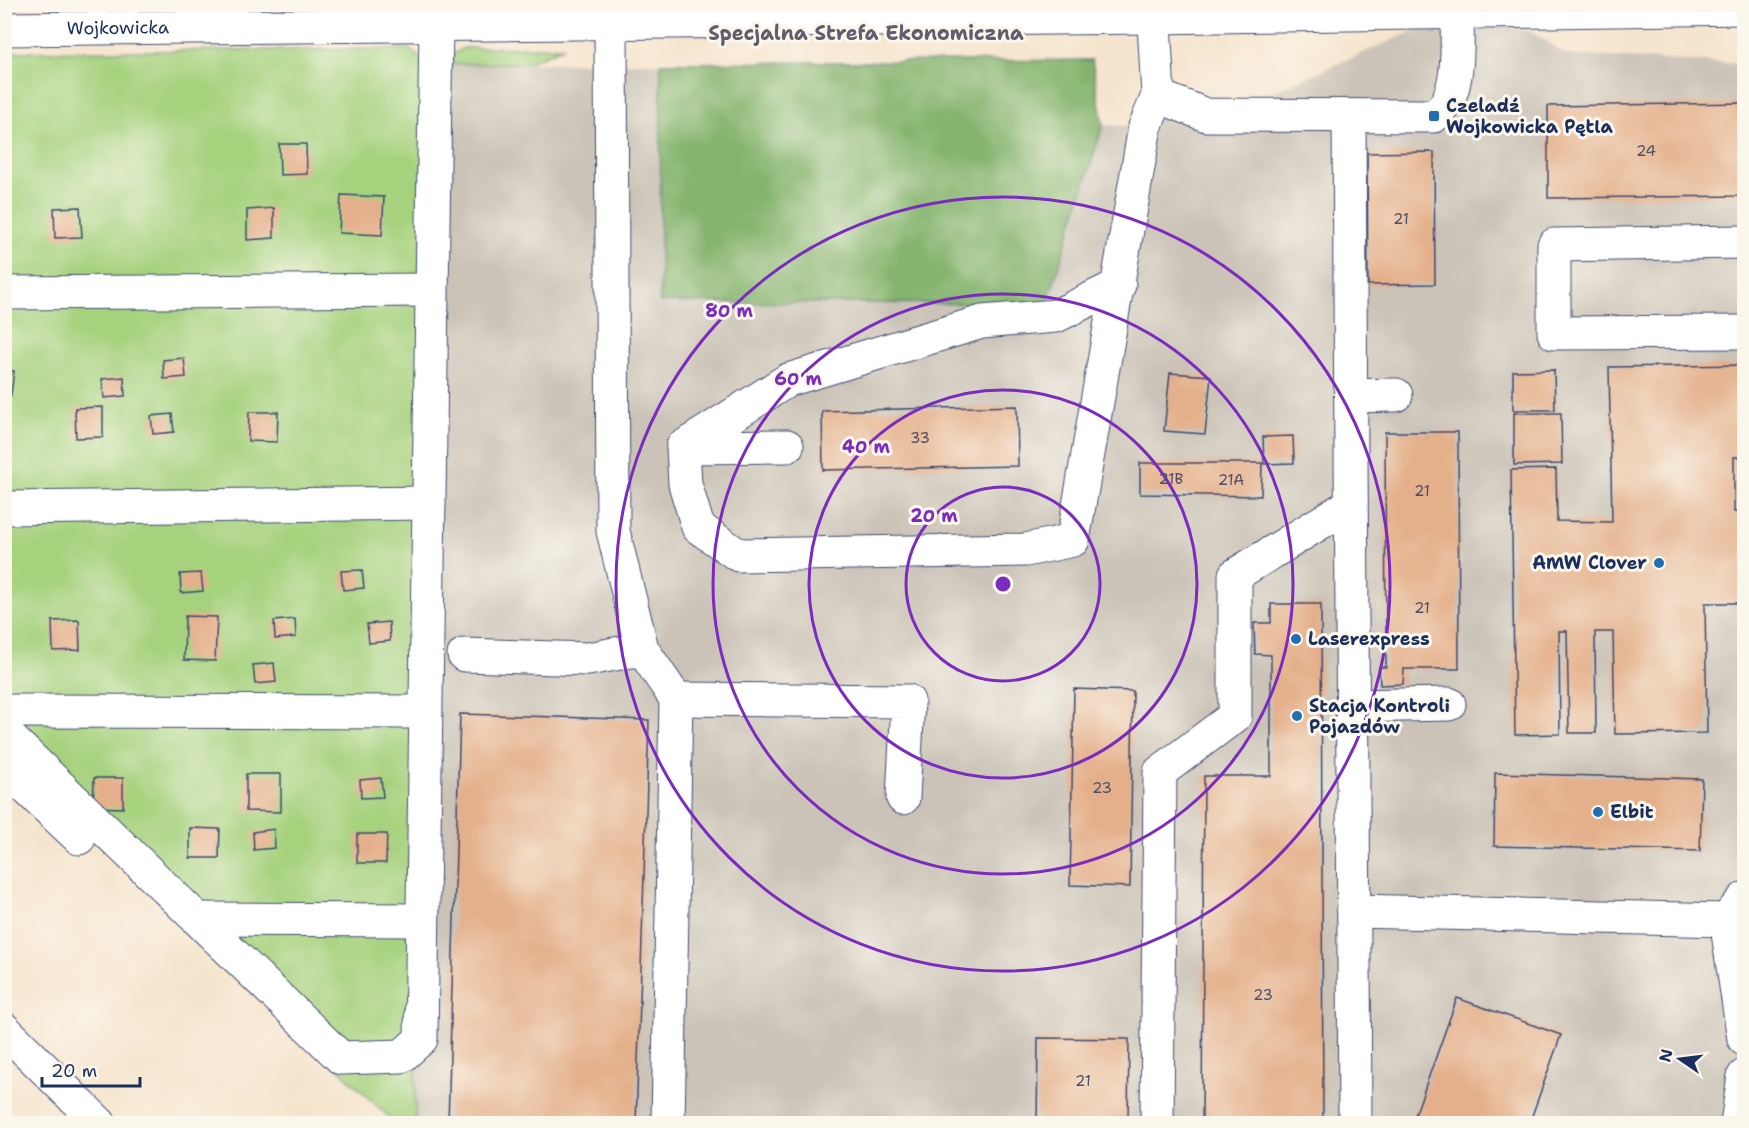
<svg xmlns="http://www.w3.org/2000/svg" width="1749" height="1128" viewBox="0 0 1749 1128" font-family="'Shantell Sans',sans-serif">
	<style>
		.industrial { fill: #cbc3b8 }
		.green { fill: #a6d27e; stroke: #60806e; stroke-width: 1.5 }
		.forest { fill: #84b46d; stroke: #507266; stroke-width: 1.5 }
		.building { fill: #e4b08b }
		.lines { fill: none; stroke-linecap: round; stroke-linejoin: round }
		.minor-casing { stroke: #3c4a6f; stroke-width: 35 }
		.minor { stroke: #fff; stroke-width: 33 }
		.ring { fill: none; stroke: #7b2cbf; stroke-width: 3 }
		.poi-dot { fill: #1f6fb2; stroke: #fbf7ec; stroke-width: 2 }
		.labels { text-anchor: middle; stroke-width: 6; stroke-linejoin: round; paint-order: stroke }
		.number-label { font-size: 15px; fill: #4d4f69 }
		.street-label { font-size: 18px; fill: #1b2f5e; stroke: #fbf7ec }
		.poi-label { font-size: 18px; font-weight: bold; fill: #1b2f5e; stroke: #fbf7ec; text-anchor: start }
		.neighbourhood-label { font-size: 20px; font-weight: bold; fill: #615c6e; stroke: #fbf7ec }
		.centre { fill: #7b2cbf; stroke: #fbf7ec; stroke-width: 3 }
		.ring-label { font-size: 18px; text-anchor: middle; font-weight: bold; fill: #7b2cbf; stroke: #fbf7ec; stroke-width: 6; stroke-linejoin: round; paint-order: stroke }
	</style>
	<rect width="100%" height="100%" fill="#fbf7ec"/>
	<filter id="ink" filterUnits="userSpaceOnUse"><feTurbulence type="fractalNoise" baseFrequency=".0167" numOctaves="2"/><feDisplacementMap in="SourceGraphic" scale="12" xChannelSelector="R" yChannelSelector="G"/><feConvolveMatrix kernelMatrix="1 2 1 2 8 2 1 2 1" color-interpolation-filters="sRGB"/></filter>
	<filter id="wash" filterUnits="userSpaceOnUse"><feTurbulence type="fractalNoise" baseFrequency=".008" numOctaves="4" result="noise"/><feDisplacementMap in="SourceGraphic" scale="24" xChannelSelector="R" yChannelSelector="G"/><feGaussianBlur stdDeviation="1.35" result="paint"/><feColorMatrix in="noise" values="0 0 0 0 0 0 0 0 0 0 0 0 0 0 0 0 0 1.4 0 .05"/><feComposite in="paint" operator="in"/></filter>
	<g filter="url(#wash)">
		<rect width="100%" height="100%" fill="#f6e5ce"/>
		<path class="industrial" d="M 1457,12 L 1532,32 L 1566,55 L 1744,64 L 1744,1123 L 415,1124 L 429,64 L 661,63 L 662,82 L 1047,304 L 1103,125 L 1144,127 L 1158,96 L 1209,120 Z"/>
		<path class="green" d="M 564,47 L 527,63 L 448,64 L 453,54 L 464,48 Z
			M 409,49 L 429,64 L 415,1123 L 395,1123 L 5,751 L 4,52 Z"/>
		<path class="forest" d="M 1092,60 L 1103,125 L 1047,304 L 660,302 L 661,63 Z"/>
		<g id="blocks">
			<path class="building" d="M 1744,103 L 1744,196 L 1548,198 L 1548,106 Z
				M 279,144 L 306,144 L 307,174 L 280,175 Z
				M 8,148 L 9,178 L 4,179 L 4,149 Z
				M 1434,152 L 1435,284 L 1368,285 L 1367,153 Z
				M 341,195 L 384,197 L 382,235 L 339,233 Z
				M 80,207 L 82,237 L 55,238 L 54,208 Z
				M 274,208 L 274,238 L 247,240 L 247,210 Z
				M 184,358 L 186,377 L 164,379 L 163,360 Z
				M 1744,365 L 1744,457 L 1734,457 L 1734,512 L 1744,512 L 1744,603 L 1705,603 L 1707,733 L 1615,734 L 1613,632 L 1595,632 L 1596,733 L 1569,733 L 1567,631 L 1559,631 L 1560,734 L 1515,735 L 1511,470 L 1556,469 L 1557,521 L 1612,522 L 1609,367 Z
				M 4,370 L 14,371 L 11,395 L 4,394 Z
				M 1554,370 L 1555,410 L 1513,410 L 1513,371 Z
				M 1170,373 L 1211,376 L 1205,434 L 1164,431 Z
				M 124,377 L 125,396 L 104,398 L 102,379 Z
				M 1017,406 L 1018,466 L 823,470 L 822,411 Z
				M 103,407 L 103,437 L 76,438 L 75,408 Z
				M 249,412 L 278,412 L 277,442 L 248,441 Z
				M 1514,413 L 1561,413 L 1562,464 L 1514,465 Z
				M 172,414 L 174,432 L 153,434 L 151,416 Z
				M 1385,432 L 1458,432 L 1459,669 L 1404,669 L 1403,684 L 1380,685 L 1379,667 L 1386,667 Z
				M 1293,436 L 1294,463 L 1264,464 L 1263,437 Z
				M 1140,463 L 1262,463 L 1261,496 L 1140,494 Z
				M 362,570 L 364,588 L 343,590 L 341,571 Z
				M 201,573 L 203,591 L 181,593 L 180,574 Z
				M 1271,604 L 1321,604 L 1323,1124 L 1202,1124 L 1204,776 L 1271,776 L 1271,655 L 1255,654 L 1254,623 L 1271,623 Z
				M 185,616 L 217,617 L 215,661 L 184,660 Z
				M 295,619 L 296,637 L 275,639 L 274,621 Z
				M 79,620 L 80,650 L 53,651 L 52,621 Z
				M 389,622 L 390,641 L 369,643 L 367,624 Z
				M 274,663 L 276,682 L 255,684 L 253,665 Z
				M 1074,689 L 1133,691 L 1130,887 L 1070,885 Z
				M 460,714 L 649,720 L 636,1124 L 448,1124 Z
				M 1495,773 L 1702,779 L 1700,851 L 1494,846 Z
				M 246,774 L 281,774 L 281,812 L 246,811 Z
				M 94,778 L 123,778 L 123,808 L 93,807 Z
				M 381,778 L 383,797 L 361,798 L 360,780 Z
				M 190,828 L 220,829 L 219,858 L 190,858 Z
				M 274,829 L 275,848 L 254,850 L 253,832 Z
				M 357,834 L 387,834 L 386,863 L 357,863 Z
				M 1457,998 L 1561,1035 L 1529,1124 L 1412,1124 Z
				M 1038,1038 L 1129,1039 L 1128,1124 L 1037,1124 Z"/>
		</g>
	</g>
	<g filter="url(#ink)">
		<use href="#blocks" fill-opacity="0" stroke="#3c4a6f" stroke-width="1.5"/>
		<g class="lines">
			<g class="minor-casing">
				<g id="minor">
					<path d="M 611,23 L 613,531 L 642,649 L 676,699 L 668,1124"/>
					<path id="s1" d="M 4,29 L 1155,17 L 1744,8"/>
					<path d="M 1158,96 L 1206,115 L 1434,116 C 1462,99 1457,42 1457,12"/>
					<path d="M 1349,116 L 1355,1124"/>
					<path d="M 1744,242 L 1554,245 L 1554,333 L 1744,332"/>
					<path d="M 1119,285 L 1056,316 L 982,322 L 788,380 L 683,447 L 685,484 L 698,527 L 738,555 L 1026,550 L 1073,540 L 1145,127 L 1158,96 L 1153,4"/>
					<path d="M 4,293 L 430,290"/>
					<path d="M 1351,396 L 1396,395"/>
					<path d="M 683,447 L 787,446"/>
					<path d="M 4,508 L 429,503"/>
					<path d="M 464,655 L 588,659 L 642,649"/>
					<path d="M 676,699 L 908,701 L 903,798"/>
					<path d="M 1352,706 L 1449,704"/>
					<path d="M 4,711 L 425,712"/>
					<path d="M 4,732 L 341,1058 L 402,1056 L 421,1039 L 436,25"/>
					<path d="M 4,767 L 79,838"/>
					<path d="M 1354,911 L 1726,920"/>
					<path d="M 198,919 L 422,920"/>
					<path d="M 1726,920 L 1744,1039"/>
					<path d="M 1726,920 L 1744,899"/>
					<path d="M 4,1029 L 100,1124"/>
					<path d="M 1157,1124 L 1160,772 L 1235,716 L 1235,575 L 1351,504"/>
					<path d="M 1737,1124 L 1744,1076"/>
				</g>
			</g>
			<use href="#minor" class="minor"/>
		</g>
	</g>
	<g class="ring">
		<circle cx="1003" cy="584" r="97"/>
		<circle cx="1003" cy="584" r="194"/>
		<circle cx="1003" cy="584" r="290"/>
		<circle cx="1003" cy="584" r="387"/>
	</g>
	<g class="poi-dot">
		<rect x="1428" y="110" width="12" height="12" rx="3"/>
		<circle cx="1659" cy="563" r="6"/>
		<circle cx="1296" cy="639" r="6"/>
		<circle cx="1297" cy="716" r="6"/>
		<circle cx="1598" cy="812" r="6"/>
	</g>
	<g class="labels">
		<g class="number-label">
			<text x="1646" y="156">24</text>
			<text x="1401" y="224">21</text>
			<text x="920" y="443">33</text>
			<text x="1171" y="484">21B</text>
			<text x="1231" y="485">21A</text>
			<text x="1422" y="496">21</text>
			<text x="1422" y="613">21</text>
			<text x="1102" y="793">23</text>
			<text x="1263" y="1000">23</text>
			<text x="1083" y="1086">21</text>
		</g>
		<g class="street-label">
			<text dy="6" stroke="none"><textPath href="#s1" startOffset="114">Wojkowicka</textPath></text>
		</g>
		<g class="poi-label">
			<text x="1446" y="112">Czeladź<tspan x="1446" dy="21">Wojkowicka Pętla</tspan></text>
			<text x="1647" y="569" text-anchor="end">AMW Clover</text>
			<text x="1308" y="645">Laserexpress</text>
			<text x="1309" y="712">Stacja Kontroli<tspan x="1309" dy="21">Pojazdów</tspan></text>
			<text x="1610" y="818">Elbit</text>
		</g>
		<g class="neighbourhood-label">
			<text x="866" y="40">Specjalna Strefa Ekonomiczna</text>
		</g>
	</g>
	<circle cx="1003" cy="584" r="9" class="centre"/>
	<g class="ring-label">
		<text x="729" y="317">80 m</text>
		<text x="798" y="385">60 m</text>
		<text x="866" y="453">40 m</text>
		<text x="934" y="522">20 m</text>
	</g>
	<rect width="1749" height="1128" fill="none" stroke="#fbf7ec" stroke-width="24"/>
	<g transform="translate(1680 1059) rotate(284)" stroke="#fbf7ec" stroke-width="4.5" paint-order="stroke">
	<path d="M0-4.5L10 22L0 15L-10 22Z" fill="#1b2f5e"/>
	<text y="-9" font-size="16" font-weight="bold" text-anchor="middle" fill="#1b2f5e">N</text>
	</g>
	<path d="M42 1077v9h98v-9" fill="none" stroke="#1b2f5e" stroke-width="3"/>
	<text x="51" y="1077" font-size="18" fill="#1b2f5e" stroke="#fbf7ec" stroke-width="4.5" paint-order="stroke">20 m</text>
</svg>
